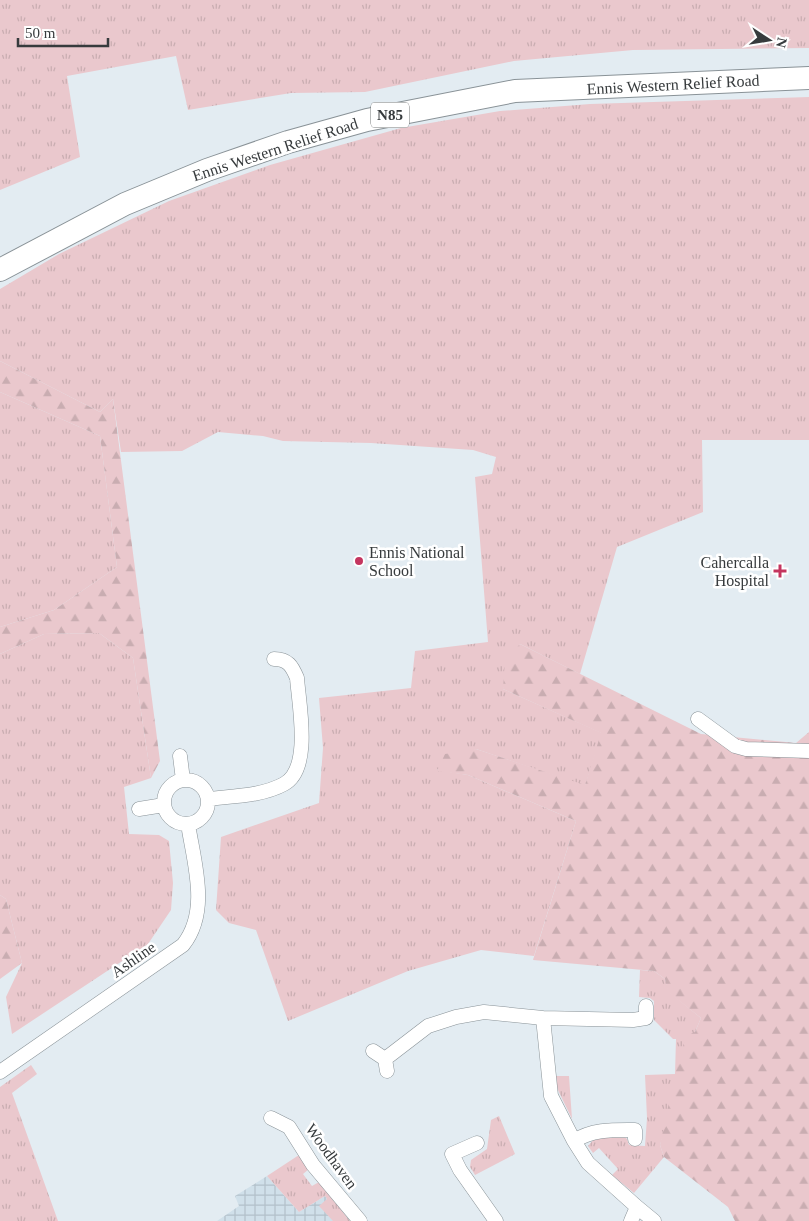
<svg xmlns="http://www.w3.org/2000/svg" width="809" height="1221" viewBox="0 0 809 1221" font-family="'Times New Roman',serif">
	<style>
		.industrial { fill: url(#industrial-grid) }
		.grass { fill: url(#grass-tufts) }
		.forest { fill: url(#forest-firs) }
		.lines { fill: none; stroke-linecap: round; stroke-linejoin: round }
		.street-casing { stroke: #899297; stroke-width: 15 }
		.primary-casing { stroke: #899297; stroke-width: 24 }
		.street { stroke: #fff; stroke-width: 14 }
		.primary { stroke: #fff; stroke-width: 22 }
		.poi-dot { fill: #c4355f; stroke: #fff; stroke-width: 2 }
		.labels { text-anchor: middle; stroke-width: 5; stroke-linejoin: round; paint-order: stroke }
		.shield { fill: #fff; stroke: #737677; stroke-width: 1 }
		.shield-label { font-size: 15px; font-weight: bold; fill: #373b3d }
		.street-label { font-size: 16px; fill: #373b3d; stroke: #fff }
		.poi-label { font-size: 16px; fill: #373b3d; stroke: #fff; text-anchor: start }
	</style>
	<defs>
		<pattern id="industrial-grid" width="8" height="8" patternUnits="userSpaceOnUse" patternTransform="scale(1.25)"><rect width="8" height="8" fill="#d0e0ea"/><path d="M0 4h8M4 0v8" fill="none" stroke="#b3c1ca"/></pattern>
		<pattern id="grass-tufts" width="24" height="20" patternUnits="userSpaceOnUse" patternTransform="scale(1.25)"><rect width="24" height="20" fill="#eac8cd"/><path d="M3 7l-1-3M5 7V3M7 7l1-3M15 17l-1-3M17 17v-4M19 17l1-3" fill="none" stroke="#c9adb1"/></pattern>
		<pattern id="forest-firs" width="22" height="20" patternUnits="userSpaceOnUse" patternTransform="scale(1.25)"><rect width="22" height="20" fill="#eac8cd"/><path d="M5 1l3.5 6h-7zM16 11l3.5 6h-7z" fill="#c9adb1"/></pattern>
	</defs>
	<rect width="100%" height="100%" fill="#e3ecf2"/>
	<path class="industrial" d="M 267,1176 L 299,1212 L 325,1196 L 346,1221 L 217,1221 L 239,1206 L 235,1196 Z"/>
	<path class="grass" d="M 0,0 L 809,0 L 809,48 L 633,50 L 514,61 L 365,92 L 291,93 L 188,110 L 176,56 L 67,76 L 80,157 L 0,190 Z
		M 809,97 L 809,440 L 702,440 L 703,512 L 617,547 L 580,674 L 520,644 L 503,689 L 602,733 L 585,786 L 476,749 L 437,770 L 468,775 L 576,821 L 534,956 L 481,950 L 408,971 L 288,1021 L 256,930 L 229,923 L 216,910 L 221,837 L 319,803 L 323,748 L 319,698 L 411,688 L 415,651 L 488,642 L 475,477 L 492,474 L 496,457 L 473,450 L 371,443 L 283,441 L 263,436 L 218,432 L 182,451 L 121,452 L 113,399 L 100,412 L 0,361 L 0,289 L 59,254 L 169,201 L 270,165 L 401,128 L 500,111 L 590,104 Z
		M 0,392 L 100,436 L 117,567 L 54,610 L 0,627 Z
		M 99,633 L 133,658 L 151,778 L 124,787 L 129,834 L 159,835 L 169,841 L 173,883 L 171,910 L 148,944 L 12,1034 L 6,997 L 22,963 L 6,899 L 0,895 L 0,654 L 44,634 Z
		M 640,970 L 654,971 L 665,979 L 669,992 L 701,1018 L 695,1032 L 660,1145 L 664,1157 L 634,1193 L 612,1175 L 618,1169 L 599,1148 L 593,1153 L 588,1146 L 595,1138 L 621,1134 L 627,1139 L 629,1145 L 645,1146 L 647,1118 L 645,1075 L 675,1074 L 676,1039 L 673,1039 L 654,1020 L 654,1001 L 650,998 L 639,997 Z
		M 31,1065 L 37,1074 L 12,1093 L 58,1221 L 0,1221 L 0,1087 Z
		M 556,1076 L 569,1076 L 572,1119 L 557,1088 Z
		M 499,1116 L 515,1154 L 475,1175 L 470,1167 L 471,1160 L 487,1149 L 491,1120 Z
		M 299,1155 L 309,1169 L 303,1174 L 312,1186 L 319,1182 L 350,1221 L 333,1221 L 319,1206 L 327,1199 L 325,1196 L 299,1212 L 267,1176 Z"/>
	<path class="forest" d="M 0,361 L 100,412 L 113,399 L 160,761 L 151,778 L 133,658 L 99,633 L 44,634 L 0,654 L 0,627 L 54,610 L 117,567 L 100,436 L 0,392 Z
		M 520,644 L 701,734 L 796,743 L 809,732 L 809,1221 L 735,1221 L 728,1207 L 664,1157 L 660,1145 L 675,1074 L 686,1036 L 695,1032 L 701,1018 L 668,992 L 665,979 L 654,971 L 533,960 L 576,821 L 468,775 L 437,771 L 445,754 L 476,749 L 585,785 L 601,733 L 503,689 L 505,660 Z
		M 0,895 L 6,899 L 22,963 L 0,979 Z"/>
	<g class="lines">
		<g class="street-casing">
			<path id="street" d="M 698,719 L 735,746 L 746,749 L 809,751
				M 180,756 L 183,780
				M164 802a22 22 0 1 1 44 0a22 22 0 1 1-44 0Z
				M 208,799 C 233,796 262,796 284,784 C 312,769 299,705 297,678 C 292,666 288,659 274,659
				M 139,809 L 164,805
				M 543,1018 L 551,1096 L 574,1141 L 588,1163 L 637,1207 L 631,1221
				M 373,1051 L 385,1059 L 387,1071
				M 385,1059 L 428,1026 L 456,1017 L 484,1012 L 543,1018 L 633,1020 L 646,1018 L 646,1006
				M 0,1072 L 183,945 C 210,911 194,863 188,824
				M 271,1118 L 289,1127 L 313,1165 L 360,1221
				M 574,1141 C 593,1129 613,1130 635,1130 L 635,1139
				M 477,1143 L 452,1154 L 460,1170 L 496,1221
				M 637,1207 L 654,1221"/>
		</g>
		<g class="primary-casing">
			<path id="primary" d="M 0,270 L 125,204 L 207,170 L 288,142 L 367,120 L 515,91 L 809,78"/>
		</g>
		<use href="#street" class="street"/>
		<use href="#primary" class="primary"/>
	</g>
	<g class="poi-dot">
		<circle cx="359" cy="561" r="5"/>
		<path d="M777.5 563.5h5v5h5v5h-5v5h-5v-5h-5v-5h5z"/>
	</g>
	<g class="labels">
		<rect class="shield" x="371" y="102.5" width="38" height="25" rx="4"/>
		<g class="shield-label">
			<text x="390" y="120">N85</text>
		</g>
		<g class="street-label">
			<text transform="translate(673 84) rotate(-3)" y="6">Ennis Western Relief Road</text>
			<text transform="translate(275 149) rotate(-18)" y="6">Ennis Western Relief Road</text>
			<text transform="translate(133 959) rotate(-35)" y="6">Ashline</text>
			<text transform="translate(332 1156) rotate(54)" y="6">Woodhaven</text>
		</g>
		<g class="poi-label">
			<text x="369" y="558">Ennis National<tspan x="369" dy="18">School</tspan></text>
			<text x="769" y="568" text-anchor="end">Cahercalla<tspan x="769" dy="18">Hospital</tspan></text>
		</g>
	</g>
	<g transform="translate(769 40) rotate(102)" stroke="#ffffff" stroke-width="4" paint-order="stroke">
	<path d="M0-4L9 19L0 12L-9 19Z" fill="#373b3d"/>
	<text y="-8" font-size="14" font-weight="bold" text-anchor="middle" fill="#373b3d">N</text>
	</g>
	<path d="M18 38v8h90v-8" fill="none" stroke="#373b3d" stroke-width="2.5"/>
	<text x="25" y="38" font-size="15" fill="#373b3d" stroke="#ffffff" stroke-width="4" paint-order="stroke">50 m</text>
</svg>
